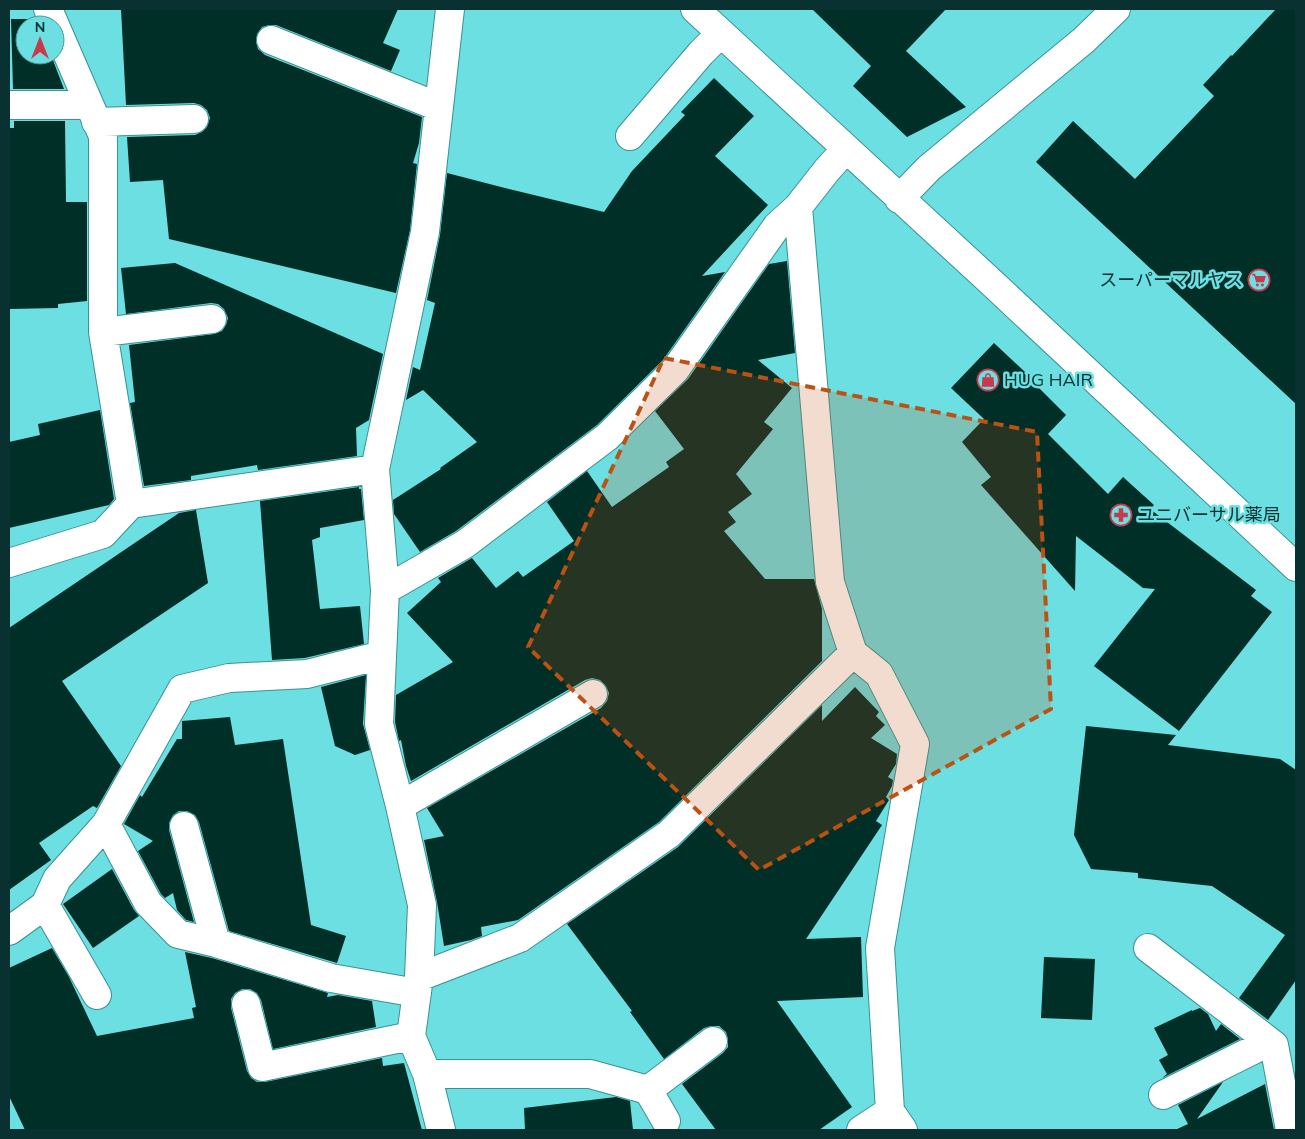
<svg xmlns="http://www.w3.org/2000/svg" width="1305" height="1139" viewBox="0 0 1305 1139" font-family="Mulish,'Noto Sans JP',sans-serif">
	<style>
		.building { fill: #002f27 }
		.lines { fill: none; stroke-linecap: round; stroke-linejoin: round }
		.minor-casing { stroke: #399294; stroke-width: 30 }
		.minor { stroke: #fff; stroke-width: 28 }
		.marked { fill: #bc5114; fill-opacity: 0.2; stroke: #bc5114; stroke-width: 4; stroke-dasharray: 10 6; stroke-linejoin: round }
		.labels { text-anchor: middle; stroke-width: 5; stroke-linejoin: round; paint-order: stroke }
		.poi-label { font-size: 18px; fill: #0a3132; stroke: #6cdfe2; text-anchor: start }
	</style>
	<rect width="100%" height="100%" fill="#6cdfe2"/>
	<path class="building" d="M 121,9 L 398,9 L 383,43 L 400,50 L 391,71 L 276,25 L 269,25 L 262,27 L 257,34 L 256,42 L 258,49 L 265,55 L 422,117 L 419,143 L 413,163 L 417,164 L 410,230 L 396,293 L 169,239 L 163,180 L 130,182 L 127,137 L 195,135 L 202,132 L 207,127 L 210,118 L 207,110 L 201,105 L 194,103 L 126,105 Z
		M 812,9 L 946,9 L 906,51 L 966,107 L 907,137 L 853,86 L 871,66 Z
		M 1276,9 L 1296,9 L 1296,404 L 1036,162 L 1073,121 L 1135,179 L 1214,96 L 1203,85 L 1231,55 L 1232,56 Z
		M 11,19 L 35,19 L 38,25 L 25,25 L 25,55 L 51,55 L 64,89 L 13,89 Z
		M 714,78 L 754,116 L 715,156 L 768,205 L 702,276 L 725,272 L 663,360 L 597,425 L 456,531 L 420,552 L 394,514 L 393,500 L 441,469 L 440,468 L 477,442 L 423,390 L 406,400 L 413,367 L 420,370 L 435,303 L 427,300 L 440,235 L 447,173 L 505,188 L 604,212 L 632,171 L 685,115 L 681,112 Z
		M 14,121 L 65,121 L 66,202 L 87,202 L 87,301 L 58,304 L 58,308 L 9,309 L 10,128 L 14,128 Z
		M 787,261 L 795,353 L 758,360 L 792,388 L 764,422 L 773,429 L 736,474 L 752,494 L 728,512 L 736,522 L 724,531 L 765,579 L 814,579 L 822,609 L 822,661 L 659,822 L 518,920 L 481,927 L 482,936 L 471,940 L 444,946 L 437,902 L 424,840 L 444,836 L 427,808 L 601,708 L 607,701 L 609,693 L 606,686 L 600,680 L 592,678 L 585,680 L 411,781 L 406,766 L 401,740 L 399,741 L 395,722 L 396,695 L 453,662 L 407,613 L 441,582 L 438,578 L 472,558 L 496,588 L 518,571 L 523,577 L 574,541 L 547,502 L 587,471 L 612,507 L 669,467 L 666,462 L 684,449 L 655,411 L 688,379 L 769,264 Z
		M 175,263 L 383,354 L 369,420 L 356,428 L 357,456 L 258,470 L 257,465 L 191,476 L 191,480 L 144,486 L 130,403 L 135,402 L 129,345 L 214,334 L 222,331 L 226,325 L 228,318 L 224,309 L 218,304 L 211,303 L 126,314 L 121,268 Z
		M 994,343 L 1025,372 L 1024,373 L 1066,415 L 1048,434 L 1108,494 L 1123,477 L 1154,505 L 1150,509 L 1256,590 L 1251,596 L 1272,612 L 1179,731 L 1094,666 L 1155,589 L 1143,588 L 1076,536 L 1075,591 L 981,485 L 991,477 L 962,442 L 984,419 L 951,388 Z
		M 100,410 L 114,499 L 109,505 L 9,528 L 9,442 L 40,435 L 38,424 Z
		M 359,487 L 359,489 L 361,489 L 364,520 L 320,528 L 320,537 L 312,540 L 320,609 L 360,606 L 364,644 L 305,658 L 272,660 L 260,501 Z
		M 196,510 L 208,583 L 62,681 L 121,766 L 97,808 L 93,806 L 39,843 L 51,860 L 9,890 L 9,628 L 179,513 Z
		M 366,675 L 363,724 L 370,750 L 355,755 L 335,746 L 321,687 Z
		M 855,687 L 879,712 L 876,716 L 885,725 L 871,738 L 897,754 L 896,764 L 888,777 L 893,780 L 892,786 L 886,797 L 889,800 L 876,821 L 882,825 L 806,939 L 861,937 L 863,997 L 777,1001 L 852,1107 L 819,1130 L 716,1130 L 682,1084 L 723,1053 L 728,1047 L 728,1039 L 726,1032 L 719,1026 L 711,1026 L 704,1028 L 664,1059 L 630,1012 L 632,1011 L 567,924 L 678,847 L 822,705 L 822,721 Z
		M 230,717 L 235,745 L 283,739 L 311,925 L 346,936 L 337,963 L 229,931 L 199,822 L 195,815 L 187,811 L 179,811 L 173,815 L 169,823 L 169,830 L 194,922 L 186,920 L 177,910 L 173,893 L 165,898 L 161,894 L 138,851 L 153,841 L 124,824 L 140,795 L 142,797 L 177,739 L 182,739 L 182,721 Z
		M 1086,726 L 1176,735 L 1168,745 L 1280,759 L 1296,770 L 1296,980 L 1268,1020 L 1239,998 L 1285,935 L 1212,886 L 1138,878 L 1138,873 L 1091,869 L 1074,835 Z
		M 112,869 L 134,910 L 139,916 L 93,948 L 63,904 Z
		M 52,948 L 69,977 L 97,1036 L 194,1018 L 192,1008 L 196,1007 L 185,952 L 212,958 L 328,993 L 327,997 L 338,995 L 372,1001 L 376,1027 L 273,1049 L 261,1000 L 257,993 L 250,989 L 242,989 L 235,993 L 231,999 L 231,1008 L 247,1071 L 251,1078 L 257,1082 L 265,1082 L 382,1058 L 383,1066 L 404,1063 L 422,1130 L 25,1130 L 9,1096 L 9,968 Z
		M 1044,957 L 1095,959 L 1092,1020 L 1041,1018 Z
		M 1200,1008 L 1208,1014 L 1216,1031 L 1221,1024 L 1240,1039 L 1162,1078 L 1167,1074 L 1159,1060 L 1168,1055 L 1154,1028 L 1192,1010 L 1192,1011 Z
		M 1223,1082 L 1197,1119 L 1265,1084 L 1274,1130 L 1175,1130 L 1188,1124 L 1178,1105 Z
		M 616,1097 L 630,1101 L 633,1130 L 525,1130 L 524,1108 Z"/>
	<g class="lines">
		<g class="minor-casing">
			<path id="minor" d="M 695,9 L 991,282 L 1296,567
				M 271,40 L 439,107
				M 9,105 L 89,105
				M 96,122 L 194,119
				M 630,136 L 701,53 L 721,33
				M 846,149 L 827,170 L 798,207 L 830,582 L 853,653 L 879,674 L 915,744 L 880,948 L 890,1111 L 903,1130
				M 899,199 L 929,168 L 1084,40 L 1116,9
				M 103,332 L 212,319
				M 131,504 L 375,469
				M 9,563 L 103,534 L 131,504 L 103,332 L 103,136 L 48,9
				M 385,590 L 465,544 L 607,437 L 675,370 L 777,226 L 798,207
				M 400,806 L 593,694
				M 106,824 L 148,903 L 178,934 L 216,943 L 331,978 L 417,993
				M 184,826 L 216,943
				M 45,905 L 57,879 L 106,824 L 182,689 L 229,678 L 307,674 L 382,655
				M 9,931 L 45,905 L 97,995
				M 1148,948 L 1274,1045 L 1290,1130
				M 419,977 L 520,938 L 669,834 L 853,653
				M 246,1004 L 262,1067 L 411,1036
				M 427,1074 L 590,1074 L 648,1090 L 713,1041
				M 648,1090 L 666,1121
				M 1163,1095 L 1269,1042
				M 441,1130 L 427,1074 L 411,1036 L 419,977 L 422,905 L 400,806 L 379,724 L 385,590 L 375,469 L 425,232 L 450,9
				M 861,1130 L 890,1111"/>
		</g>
		<use href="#minor" class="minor"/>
	</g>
	<path class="marked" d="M 664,358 L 1037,432 L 1051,709 L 759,870 L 528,647 Z"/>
	<defs>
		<g id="supermarket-ring" transform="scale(1.125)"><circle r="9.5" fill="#6cdfe2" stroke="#c9394c" stroke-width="1.5"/><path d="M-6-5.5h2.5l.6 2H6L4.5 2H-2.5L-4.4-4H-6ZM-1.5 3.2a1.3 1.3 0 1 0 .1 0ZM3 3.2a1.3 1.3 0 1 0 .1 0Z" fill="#c9394c"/></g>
		<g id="shop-ring" transform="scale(1.125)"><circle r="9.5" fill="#6cdfe2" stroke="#c9394c" stroke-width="1.5"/><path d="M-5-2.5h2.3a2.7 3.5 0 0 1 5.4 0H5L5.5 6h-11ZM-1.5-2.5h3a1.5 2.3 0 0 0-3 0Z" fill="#c9394c"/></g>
		<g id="pharmacy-ring" transform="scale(1.125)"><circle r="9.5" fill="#6cdfe2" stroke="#c9394c" stroke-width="1.5"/><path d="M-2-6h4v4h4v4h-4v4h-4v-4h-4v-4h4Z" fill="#c9394c"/></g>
	</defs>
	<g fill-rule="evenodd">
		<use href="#supermarket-ring" x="1259" y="280"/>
		<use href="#shop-ring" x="988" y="380"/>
		<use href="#pharmacy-ring" x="1121" y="515"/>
	</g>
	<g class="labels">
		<g class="poi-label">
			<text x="1243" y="286" text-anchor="end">スーパーマルヤス</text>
			<text x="1004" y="386">HUG HAIR</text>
			<text x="1137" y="521">ユニバーサル薬局</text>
		</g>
	</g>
	<rect width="1305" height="1139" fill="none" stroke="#0a3132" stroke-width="20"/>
	<g transform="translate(40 40)"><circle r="24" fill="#6cdfe2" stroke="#45999c"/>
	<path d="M0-4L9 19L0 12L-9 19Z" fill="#c9394c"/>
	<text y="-8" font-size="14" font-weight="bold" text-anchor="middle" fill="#0a3132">N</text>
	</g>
</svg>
